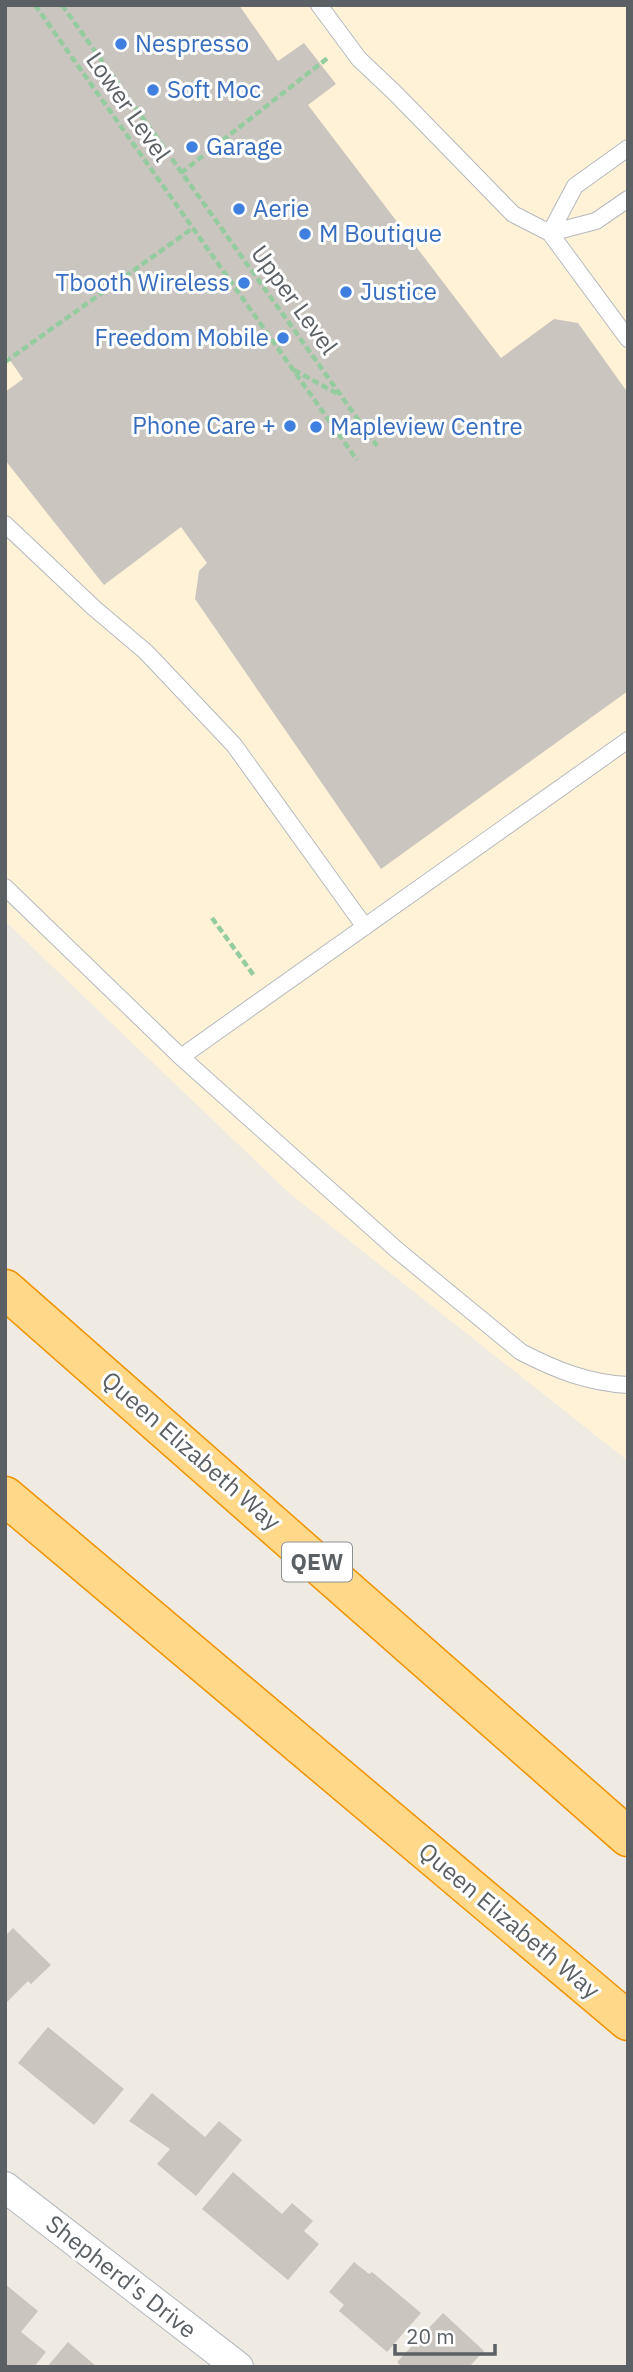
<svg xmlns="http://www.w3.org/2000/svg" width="633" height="2372" viewBox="0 0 633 2372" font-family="'IBM Plex Sans',sans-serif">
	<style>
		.commercial { fill: #fff2d7 }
		.building { fill: #cac5bf }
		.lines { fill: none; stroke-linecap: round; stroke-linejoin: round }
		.lane-casing { stroke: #b5b9be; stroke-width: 18 }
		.street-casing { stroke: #b5b9be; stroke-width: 32 }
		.highway-casing { stroke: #f19200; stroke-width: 41 }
		.path { stroke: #94cb9f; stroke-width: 4.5; stroke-dasharray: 7 3.5; stroke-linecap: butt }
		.lane { stroke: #fff; stroke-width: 16 }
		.street { stroke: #fff; stroke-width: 30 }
		.highway { stroke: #ffd889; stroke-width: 38 }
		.shop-dot { fill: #3f7fe0; stroke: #fff; stroke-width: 2.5 }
		.labels { text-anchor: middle; stroke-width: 6; stroke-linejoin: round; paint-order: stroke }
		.shield { fill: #fff; stroke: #8c9092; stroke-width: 2 }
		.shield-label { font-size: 23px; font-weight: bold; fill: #5a6064 }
		.shop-label { font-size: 24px; fill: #366cbe; stroke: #fff; text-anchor: start }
		.street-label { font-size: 24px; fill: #5a6064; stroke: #fff }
	</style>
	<rect width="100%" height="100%" fill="#efebe2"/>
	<path class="commercial" d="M 5,5 L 628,5 L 628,1461 L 288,1192 L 5,921 Z"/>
	<path class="building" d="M 5,5 L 239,5 L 278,61 L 304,43 L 336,84 L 308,105 L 501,358 L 554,319 L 578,323 L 628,393 L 628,691 L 381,869 L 195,599 L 199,571 L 207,563 L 181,527 L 104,585 L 5,460 L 5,392 L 23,379 L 5,353 Z
		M 13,1928 L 51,1965 L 31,1984 L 28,1981 L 5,2004 L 5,1936 Z
		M 48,2027 L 124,2089 L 94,2125 L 18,2063 Z
		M 152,2093 L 205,2137 L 219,2121 L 242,2140 L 196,2196 L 157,2164 L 170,2149 L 129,2121 Z
		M 233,2172 L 282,2214 L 292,2203 L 313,2221 L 304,2231 L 319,2244 L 288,2280 L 202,2209 Z
		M 354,2262 L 369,2274 L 372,2272 L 421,2313 L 387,2352 L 339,2311 L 344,2305 L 329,2292 Z
		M 5,2284 L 38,2311 L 21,2332 L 46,2352 L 34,2367 L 5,2367 Z
		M 443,2313 L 484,2351 L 469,2367 L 402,2367 L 397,2362 Z
		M 68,2342 L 97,2367 L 47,2367 Z"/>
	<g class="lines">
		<g class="lane-casing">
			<path id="lane" d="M 319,5 L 359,59 L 395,93 L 513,214 L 550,233 L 628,339
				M 550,233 L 575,186 L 628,148
				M 550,233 L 596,221 L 628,199
				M 5,524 L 94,608 L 146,652 L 234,745 L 365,927
				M 5,887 L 181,1057 L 397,1250 L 521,1352 C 556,1370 588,1383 628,1385
				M 181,1057 L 628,740"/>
		</g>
		<g class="street-casing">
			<path id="street" d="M 5,2187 L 238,2367"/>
		</g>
		<g class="highway-casing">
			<path id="highway" d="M 5,1289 L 628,1837
				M 5,1496 L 628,2021"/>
		</g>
		<path class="path" d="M 35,5 L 357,460
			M 62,5 L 377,446
			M 181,173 L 329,57
			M 5,362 L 193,228
			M 294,370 L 338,394
			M 212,918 L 255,977"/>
		<use href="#lane" class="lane"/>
		<use href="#street" class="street"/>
		<use href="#highway" class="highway"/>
	</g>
	<g class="shop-dot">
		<circle cx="121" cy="44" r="7"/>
		<circle cx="153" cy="90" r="7"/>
		<circle cx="192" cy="147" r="7"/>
		<circle cx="239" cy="209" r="7"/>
		<circle cx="305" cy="234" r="7"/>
		<circle cx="244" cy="283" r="7"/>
		<circle cx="346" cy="292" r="7"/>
		<circle cx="283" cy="338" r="7"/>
		<circle cx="290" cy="426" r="7"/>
		<circle cx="316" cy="427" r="7"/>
	</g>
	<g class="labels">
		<rect class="shield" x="282" y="1542.5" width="70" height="39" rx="5"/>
		<g class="shield-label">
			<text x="317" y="1570">QEW</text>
		</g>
		<g class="shop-label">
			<text x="135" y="52">Nespresso</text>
			<text x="167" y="98">Soft Moc</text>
			<text x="206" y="155">Garage</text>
			<text x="253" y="217">Aerie</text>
			<text x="319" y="242">M Boutique</text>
			<text x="230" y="291" text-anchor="end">Tbooth Wireless</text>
			<text x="360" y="300">Justice</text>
			<text x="269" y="346" text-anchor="end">Freedom Mobile</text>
			<text x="276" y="434" text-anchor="end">Phone Care +</text>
			<text x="330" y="435">Mapleview Centre</text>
		</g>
		<g class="street-label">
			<text transform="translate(128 107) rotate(55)" y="8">Lower Level</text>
			<text transform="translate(294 300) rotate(54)" y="8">Upper Level</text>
			<text transform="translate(191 1451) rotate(41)" y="8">Queen Elizabeth Way</text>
			<text transform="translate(509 1921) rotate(40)" y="8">Queen Elizabeth Way</text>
			<text transform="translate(121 2277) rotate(38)" y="8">Shepherd's Drive</text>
		</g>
	</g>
	<rect width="633" height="2372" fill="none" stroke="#5a6064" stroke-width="14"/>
	<path d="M395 2344v10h100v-10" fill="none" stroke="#5a6064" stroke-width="3.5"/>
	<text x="406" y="2344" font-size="21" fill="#5a6064" stroke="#ffffff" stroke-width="5" paint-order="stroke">20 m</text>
</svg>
